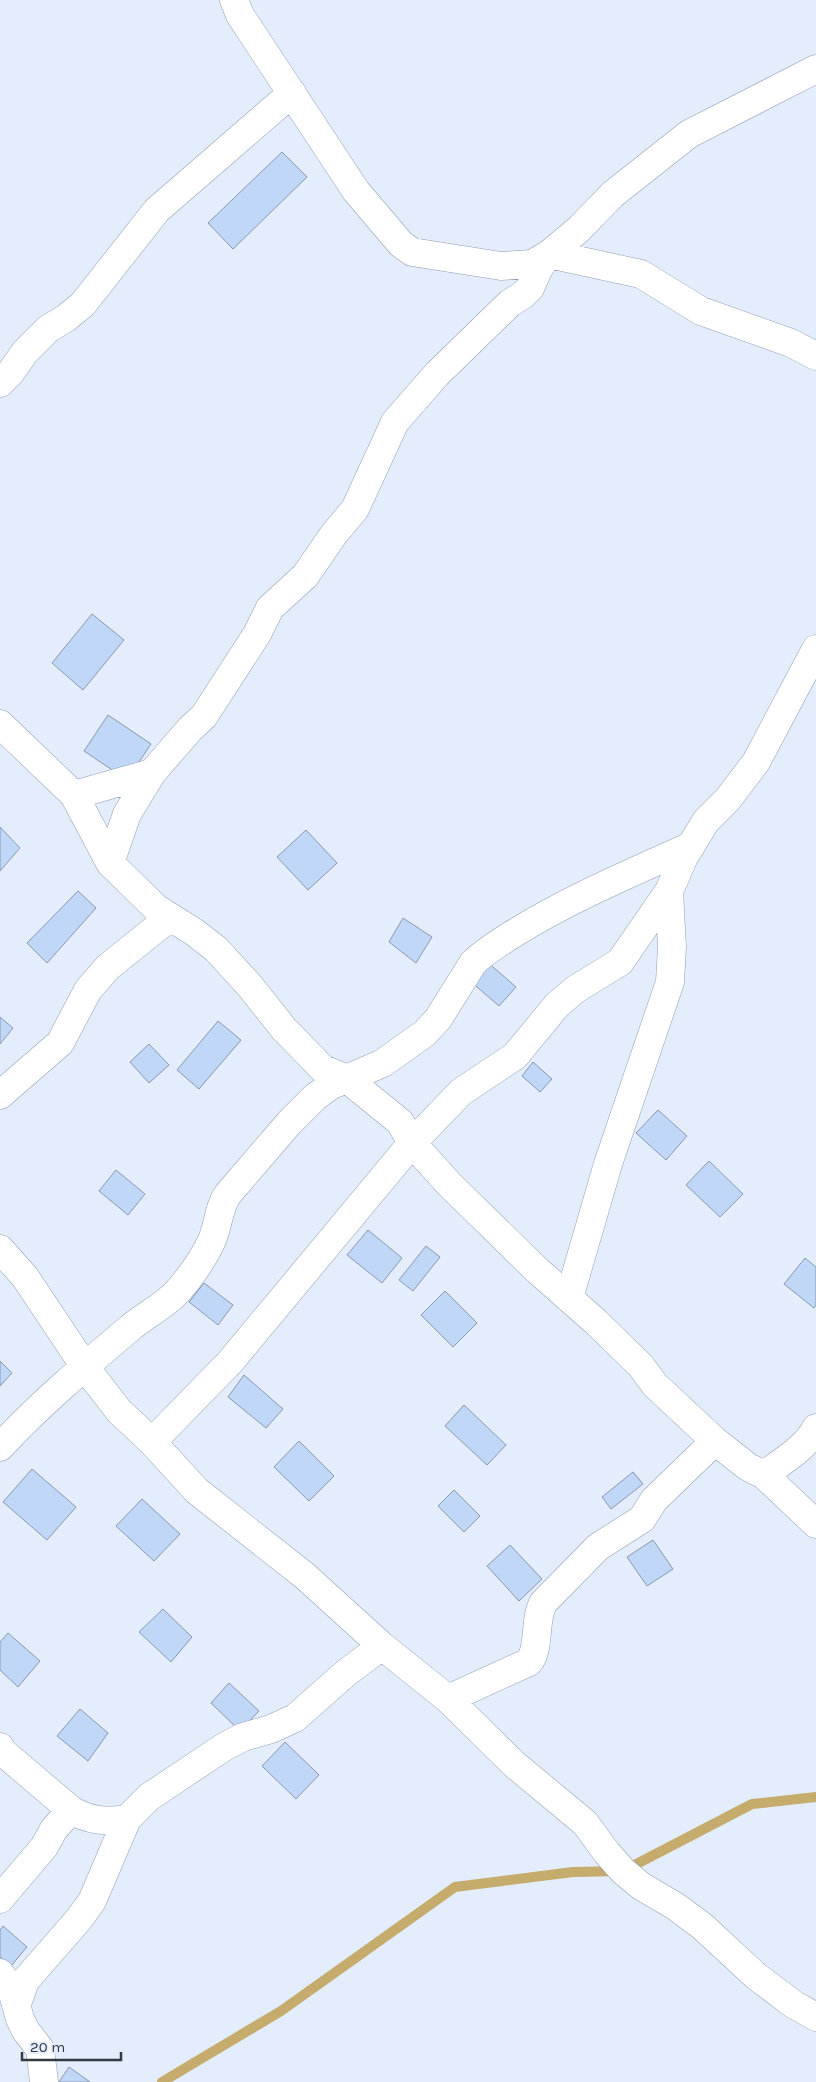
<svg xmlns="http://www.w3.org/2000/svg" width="816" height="2082" viewBox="0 0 816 2082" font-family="Karla,sans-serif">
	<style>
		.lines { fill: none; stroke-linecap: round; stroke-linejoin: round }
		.stream { stroke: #c5ab6c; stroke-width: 10 }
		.building { fill: #c1d7f8; stroke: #8997ad }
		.minor-casing { stroke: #8f9eb4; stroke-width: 29 }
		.minor { stroke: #fff; stroke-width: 28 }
	</style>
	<rect width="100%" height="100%" fill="#e4edfc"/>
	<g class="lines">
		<path class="stream" d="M 162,2082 L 281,2011 L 455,1887 L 573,1872 L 623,1871 L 752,1804 L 816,1797"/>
	</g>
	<path class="building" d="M 282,152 L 307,177 L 233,249 L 208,223 Z
		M 92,614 L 124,640 L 83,690 L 52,663 Z
		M 108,715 L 151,744 L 127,780 L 84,751 Z
		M 0,827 L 20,848 L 0,871 Z
		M 306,830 L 337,863 L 308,890 L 277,857 Z
		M 78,891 L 96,908 L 47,963 L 27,943 Z
		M 403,918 L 432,937 L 416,963 L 389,942 Z
		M 486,961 L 516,987 L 499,1006 L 469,980 Z
		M 0,1017 L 13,1028 L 0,1044 Z
		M 218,1021 L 241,1040 L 199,1089 L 177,1070 Z
		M 149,1044 L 169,1065 L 149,1083 L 130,1062 Z
		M 533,1062 L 552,1079 L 540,1092 L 522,1076 Z
		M 658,1110 L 687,1136 L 666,1160 L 636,1133 Z
		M 709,1161 L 743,1194 L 720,1217 L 686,1185 Z
		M 116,1170 L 145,1194 L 128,1215 L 99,1191 Z
		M 368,1230 L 402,1258 L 382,1283 L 347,1255 Z
		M 426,1246 L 440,1257 L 413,1291 L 399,1280 Z
		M 805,1258 L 816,1267 L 816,1305 L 814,1308 L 784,1284 Z
		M 204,1283 L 233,1305 L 218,1325 L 189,1302 Z
		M 445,1291 L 477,1323 L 453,1347 L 421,1315 Z
		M 0,1361 L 12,1373 L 0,1386 Z
		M 244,1375 L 283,1409 L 266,1428 L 228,1397 Z
		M 464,1405 L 506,1445 L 487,1465 L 445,1426 Z
		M 299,1441 L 334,1476 L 309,1501 L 274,1467 Z
		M 32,1469 L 76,1507 L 47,1540 L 3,1502 Z
		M 633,1472 L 643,1484 L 611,1509 L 602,1497 Z
		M 454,1490 L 480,1516 L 464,1532 L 438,1506 Z
		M 142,1499 L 180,1534 L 154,1561 L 116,1526 Z
		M 653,1540 L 673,1569 L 647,1586 L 627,1557 Z
		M 510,1545 L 542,1579 L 519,1601 L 487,1566 Z
		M 163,1609 L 192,1637 L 171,1662 L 139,1632 Z
		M 8,1633 L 40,1661 L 18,1687 L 0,1670 L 0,1642 Z
		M 229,1683 L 259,1711 L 240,1731 L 211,1703 Z
		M 80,1709 L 108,1733 L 88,1761 L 57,1736 Z
		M 285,1742 L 319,1775 L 296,1799 L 262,1766 Z
		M 3,1926 L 27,1947 L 11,1966 L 0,1957 L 0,1930 Z
		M 69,2067 L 90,2082 L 59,2082 Z"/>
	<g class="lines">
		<g class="minor-casing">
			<path id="minor" d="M 234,0 L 240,15 L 356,191 L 401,244 L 412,252 L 501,266 L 532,264 L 549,254 L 641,274 L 701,311 L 791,343 L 816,356
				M 0,383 L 11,372 L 25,352 L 48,329 L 66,318 L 83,304 L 157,210 L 292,93
				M 0,724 L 74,795 L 110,863 L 156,908 L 194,932 L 216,949 L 249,985 L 284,1029 L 323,1069 L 347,1079 L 400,1122 L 412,1143 L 449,1184 L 538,1271 L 596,1322 L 641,1366 L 655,1385 L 715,1441 L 748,1467 L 764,1475 L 816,1524
				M 74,795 L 152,773
				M 110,863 L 127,814 L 152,773 L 190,729 L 204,716 L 257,634 L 270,608 L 305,576 L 334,534 L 355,509 L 395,422 L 437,374 L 510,303 L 523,295 L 530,288 L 539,268 L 549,254 L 578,230 L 613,194 L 689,134 L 816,69
				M 0,1095 L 60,1043 L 88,990 L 108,967 L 169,918
				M 0,1249 L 25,1277 L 85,1367 L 119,1411 L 152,1442 L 197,1491 L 305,1576 L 382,1646 L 448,1699 L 514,1764 L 585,1823 L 607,1853 L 623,1871 L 641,1886 L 675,1906 L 702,1926 L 756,1976 L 793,2004 L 816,2017
				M 569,1298 L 608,1164 L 670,982 L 672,947 L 669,891 L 684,857 L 706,821 L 728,799 L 756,762 L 816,649
				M 152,1442 L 230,1362 L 412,1143 L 461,1092 L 515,1056 L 557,1005 L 576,989 L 620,962 L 669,891
				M 0,1447 C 40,1404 85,1366 130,1328 C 144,1316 167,1304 178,1291 C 191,1276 204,1258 212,1240 C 219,1224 218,1208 228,1194 L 289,1123 L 315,1097 L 330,1086 L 383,1063 L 425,1033 L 438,1019 L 473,963 C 485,951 499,943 513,934 C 569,899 631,873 691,846
				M 764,1475 C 782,1461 805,1449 816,1428
				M 448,1699 L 529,1662 C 540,1649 534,1621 543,1603 L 598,1547 L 642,1519 L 654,1500 L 715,1441
				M 0,1747 L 4,1753 L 71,1810 C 90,1821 106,1822 127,1819
				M 0,1899 L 44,1847 L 54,1829 L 71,1810
				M 0,1973 L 12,1990 L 20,2019 L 26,2031 L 40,2049 L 44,2082
				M 17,2004 L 25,1981 L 79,1919 L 92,1901 L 127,1819 L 149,1797 L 224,1747 L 243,1737 L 271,1729 L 295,1718 L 346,1673 L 382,1646"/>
		</g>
		<use href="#minor" class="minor"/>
	</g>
	<path d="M22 2052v8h99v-8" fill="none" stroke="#333942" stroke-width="2.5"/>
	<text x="30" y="2052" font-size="15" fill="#333942" stroke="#e4edfc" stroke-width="4" paint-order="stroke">20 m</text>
</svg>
